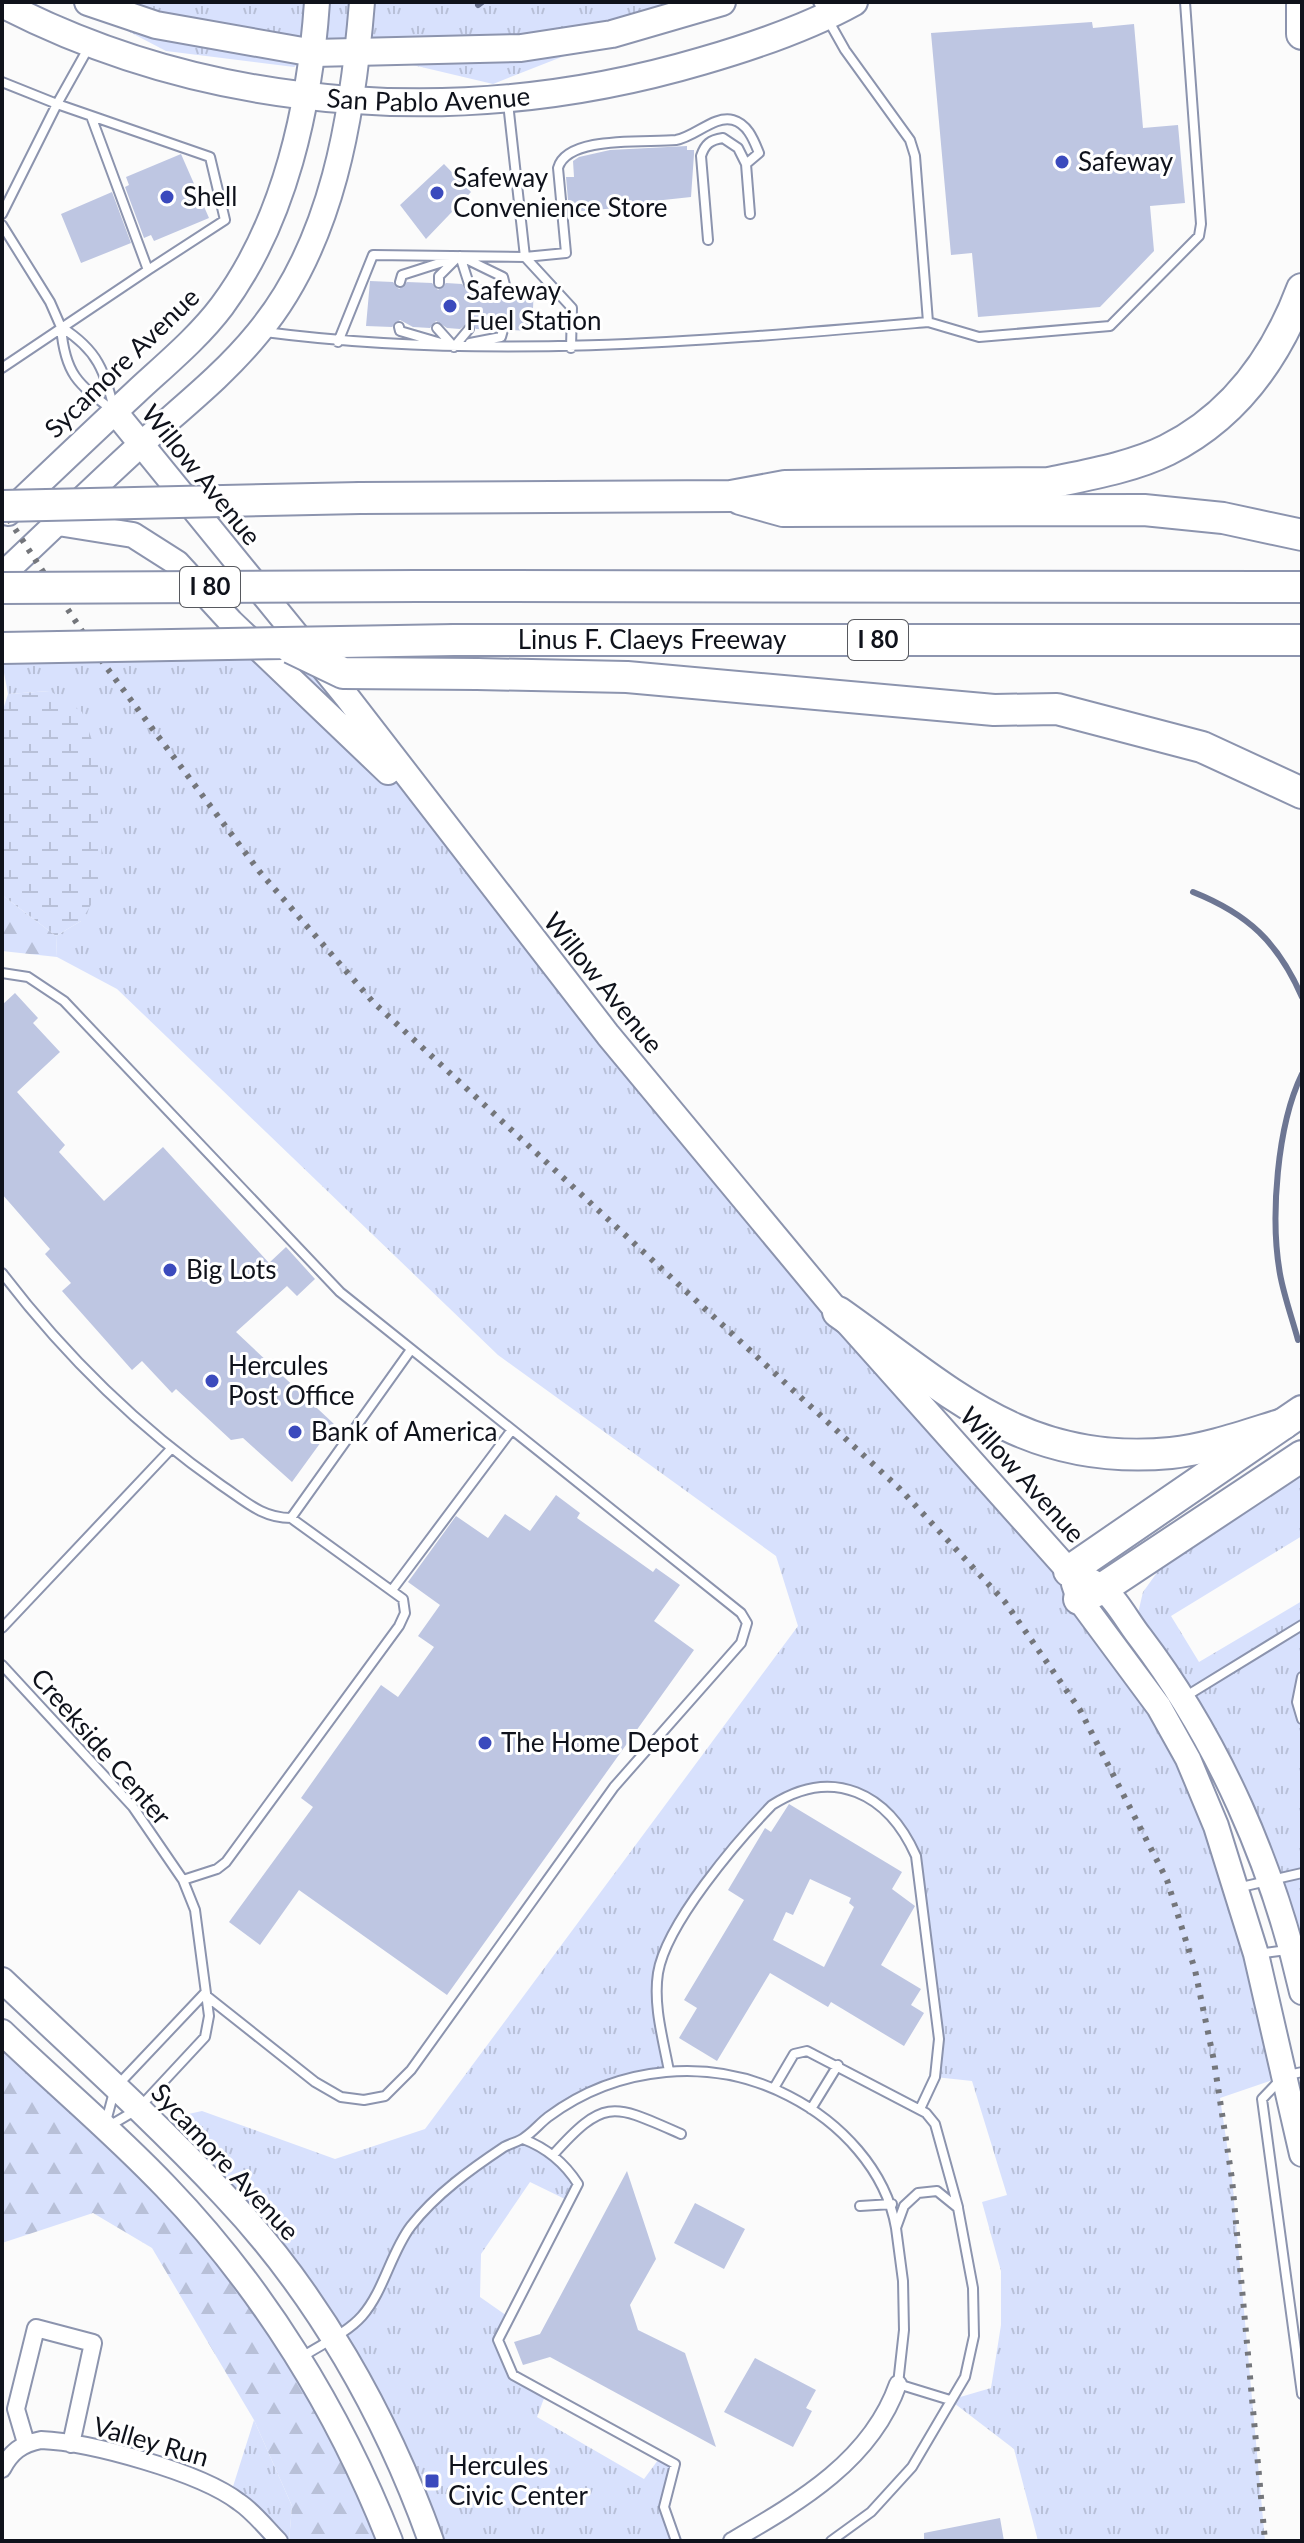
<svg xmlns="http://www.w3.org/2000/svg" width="1304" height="2543" viewBox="0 0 1304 2543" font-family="Lato,sans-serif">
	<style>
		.grass { fill: url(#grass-tufts) }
		.forest { fill: url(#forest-firs) }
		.wetland { fill: url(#wetland-marsh) }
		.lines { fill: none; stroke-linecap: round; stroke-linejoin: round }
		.stream { stroke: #6d7693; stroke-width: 6 }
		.building { fill: #bec6e2; fill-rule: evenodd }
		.lane-casing { stroke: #8c94ae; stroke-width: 12 }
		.street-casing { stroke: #8c94ae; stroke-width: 20 }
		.secondary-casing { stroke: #8c94ae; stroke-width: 28 }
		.primary-casing { stroke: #8c94ae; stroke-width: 30 }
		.highway-casing { stroke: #8c94ae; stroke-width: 34 }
		.lane { stroke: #fff; stroke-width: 8 }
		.street { stroke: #fff; stroke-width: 16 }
		.secondary { stroke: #fff; stroke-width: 24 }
		.primary { stroke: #fff; stroke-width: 26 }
		.highway { stroke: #fff; stroke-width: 30 }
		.rail { stroke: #74767b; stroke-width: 6; stroke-dasharray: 4 8; stroke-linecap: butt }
		.highway-bridge-casing { stroke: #8c94ae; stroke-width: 34; stroke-linecap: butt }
		.highway-bridge { stroke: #fff; stroke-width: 30 }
		.poi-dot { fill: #3b4abd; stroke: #fff; stroke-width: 3 }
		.labels { text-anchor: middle; stroke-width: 6; stroke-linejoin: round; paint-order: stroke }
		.shield { fill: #fff; stroke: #57595f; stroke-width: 2 }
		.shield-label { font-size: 24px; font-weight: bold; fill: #0f121b }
		.street-label { font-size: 26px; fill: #0f121b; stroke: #fff }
		.poi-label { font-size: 26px; fill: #0f121b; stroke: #fff; text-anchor: start }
	</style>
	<defs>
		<pattern id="grass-tufts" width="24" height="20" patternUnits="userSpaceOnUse" patternTransform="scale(2)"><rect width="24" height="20" fill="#d8e1fd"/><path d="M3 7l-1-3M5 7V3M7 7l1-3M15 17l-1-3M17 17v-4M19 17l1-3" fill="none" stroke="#b8c0d8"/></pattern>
		<pattern id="forest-firs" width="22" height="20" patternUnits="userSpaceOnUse" patternTransform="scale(2)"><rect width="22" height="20" fill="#d8e1fd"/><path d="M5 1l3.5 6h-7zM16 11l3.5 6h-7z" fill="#b8c0d8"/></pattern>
		<pattern id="wetland-marsh" width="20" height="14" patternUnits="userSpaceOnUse" patternTransform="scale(2)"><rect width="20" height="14" fill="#d8e1fd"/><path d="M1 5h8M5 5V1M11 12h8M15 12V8" fill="none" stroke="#b8c0d8"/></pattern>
	</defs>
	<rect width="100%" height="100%" fill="#fbfbfb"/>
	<path class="grass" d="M 72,2 L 702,2 L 493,84 L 358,52 L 314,53 L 294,67 L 166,51 Z
		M 286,645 L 318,669 L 430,809 L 1069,1571 L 1188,1759 L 1284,2076 L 1220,2098 L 1232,2179 L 1265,2541 L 1038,2541 L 1014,2449 L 950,2400 L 991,2388 L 1001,2325 L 1001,2271 L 982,2202 L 1007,2195 L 972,2081 L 935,2077 L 939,2056 L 915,1856 L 893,1817 L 853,1790 L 809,1789 L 772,1805 L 683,1916 L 659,1970 L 657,1998 L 669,2071 L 582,2097 L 524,2138 L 543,2147 L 578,2184 L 569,2201 L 530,2182 L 481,2254 L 480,2297 L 510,2318 L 499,2340 L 513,2374 L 546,2393 L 537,2417 L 644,2479 L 661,2456 L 675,2464 L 664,2507 L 676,2541 L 431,2541 L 332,2337 L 138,2109 L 170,2118 L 202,2111 L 335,2159 L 425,2129 L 798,1626 L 776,1556 L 498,1355 L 117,989 L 57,957 L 56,936 L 81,921 L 50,691 L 8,694 L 2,662 Z
		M 1302,1473 L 1302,1536 L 1171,1616 L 1199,1662 L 1302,1601 L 1302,1992 L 1272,1882 L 1134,1630 L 1143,1592 L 1161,1567 Z
		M 254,2420 L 292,2506 L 289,2541 L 279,2541 L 230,2496 Z"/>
	<path class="forest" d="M 2,895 L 56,936 L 57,957 L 2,951 Z
		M 2,2033 L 254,2293 L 390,2541 L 289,2541 L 292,2506 L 254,2420 L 152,2248 L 93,2213 L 2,2243 Z"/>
	<path class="wetland" d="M 50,691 L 82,712 L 100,763 L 102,887 L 81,921 L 56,936 L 2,895 L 2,713 L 8,694 Z"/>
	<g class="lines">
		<path class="stream" d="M 478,5 L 482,2
			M 1193,892 C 1248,914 1278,942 1302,997
			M 1298,1340 C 1292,1318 1284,1296 1280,1274 C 1270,1218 1277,1125 1302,1074"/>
	</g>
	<path class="building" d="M 1092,22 L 1093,28 L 1134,24 L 1143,128 L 1178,125 L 1185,203 L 1150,206 L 1154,251 L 1100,307 L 978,317 L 972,253 L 951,255 L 931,33 Z
		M 687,146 L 687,150 L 694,150 L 694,154 L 691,197 L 654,201 L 654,205 L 569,212 L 566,177 L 574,177 L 573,161 L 579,157 L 610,150 Z
		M 181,154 L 209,218 L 154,241 L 151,235 L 144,238 L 125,187 L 129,185 L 126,177 Z
		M 444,164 L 471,192 L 426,239 L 400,205 Z
		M 112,192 L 131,243 L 81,263 L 61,214 Z
		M 370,281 L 393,282 L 399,289 L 407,282 L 432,283 L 438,290 L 446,283 L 462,284 L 468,291 L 476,284 L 498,285 L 504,292 L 512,286 L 534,286 L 532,331 L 510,330 L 504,323 L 496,330 L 476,329 L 469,322 L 460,329 L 447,328 L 436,321 L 430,328 L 413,327 L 400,320 L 392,327 L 366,326 Z
		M 15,993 L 38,1018 L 33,1023 L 60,1052 L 17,1092 L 65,1145 L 59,1152 L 104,1201 L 163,1147 L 269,1263 L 286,1247 L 315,1279 L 297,1296 L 287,1286 L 236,1332 L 334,1424 L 292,1482 L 243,1438 L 231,1440 L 176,1389 L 172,1393 L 142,1361 L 132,1370 L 62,1291 L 71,1283 L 45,1254 L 50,1249 L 2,1194 L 2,1005 Z
		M 556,1495 L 580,1513 L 577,1518 L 653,1572 L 656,1568 L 680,1585 L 654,1621 L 694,1650 L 447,1995 L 299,1890 L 260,1945 L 229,1922 L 313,1807 L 301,1798 L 381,1685 L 398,1697 L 434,1647 L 418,1636 L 440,1605 L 408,1582 L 456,1516 L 488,1538 L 505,1514 L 530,1531 Z
		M 789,1804 L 902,1872 L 892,1889 L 915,1906 L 881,1965 L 921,1989 L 911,2005 L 924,2013 L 904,2046 L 831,2002 L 828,2007 L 770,1973 L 717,2061 L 679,2038 L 697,2008 L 684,2000 L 744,1900 L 728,1890 L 765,1828 L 771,1832 ZM 810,1879 L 851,1898 L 849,1903 L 854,1907 L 824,1967 L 773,1940 L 786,1912 L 793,1915 Z
		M 627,2171 L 656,2259 L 630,2305 L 638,2330 L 685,2353 L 716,2447 L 550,2357 L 523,2365 L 514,2342 L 540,2334 Z
		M 695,2203 L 745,2229 L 724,2269 L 674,2243 Z
		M 755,2358 L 816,2390 L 806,2408 L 812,2411 L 793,2447 L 724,2412 Z
		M 1000,2518 L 1004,2541 L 924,2541 L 924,2533 Z"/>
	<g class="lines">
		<g class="lane-casing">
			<path id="lane" d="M 818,2 L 845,50 L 910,140 L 915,156 L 928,322
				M 2,82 L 57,104 L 90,45
				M 508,103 L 525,257 L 572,308 L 571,348
				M 2,214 L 57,104 L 210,157 L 225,220 L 148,270 L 91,116
				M 2,225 L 50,302 L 61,327
				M 708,240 L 701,156 C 705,144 710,140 723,138 L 738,148 L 746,164
				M 460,256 L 469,284
				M 464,258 L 503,277 L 505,285
				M 400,282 L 402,275 L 452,259
				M 439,283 L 439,276 L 456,259
				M 61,327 C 99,351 104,371 115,412 C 78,384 65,375 61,327 Z
				M 399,327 L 400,331 L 441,343
				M 437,328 L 454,347
				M 265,332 C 486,361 707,341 928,322 L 979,337 L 1110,326 L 1199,236 L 1201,224 L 1185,2
				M 338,342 L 373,255 L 525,257 L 566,253 L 558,168 C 567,135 646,143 676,140 C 695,137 714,115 733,120 C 748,124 754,141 759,153 L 746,164 L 750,214
				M 470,343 L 501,337 L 503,330
				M 454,347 L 469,329
				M 2,368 L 148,270
				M 2,973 L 28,977 L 64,1001 L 340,1292 L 741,1613 L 747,1623 L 741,1643 L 614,1787 L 411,2070 L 385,2096 L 364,2100 L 341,2097 L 315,2082 L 204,1994
				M 2,1273 C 64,1354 138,1427 221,1485 C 245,1501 262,1518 291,1518 L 403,1599 L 405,1613 L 399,1626 L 226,1862 L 217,1869 L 183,1880
				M 291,1518 L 410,1351
				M 392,1590 L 511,1431
				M 2,1628 L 170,1450
				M 2,1665 L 133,1807 L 183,1880 L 195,1910 L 209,2016 L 205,2037 L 138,2109 L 104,2129 L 115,2088 L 204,1994
				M 1302,1677 L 1297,1702 L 1302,1719
				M 1183,1698 L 1302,1625
				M 1237,1888 L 1302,1873
				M 1257,1954 L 1287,1950
				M 669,2071 C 663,2039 653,2005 658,1973 C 666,1924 737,1841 772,1805 C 833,1766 888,1793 916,1856 L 939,2039 L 935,2077 L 920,2109
				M 1302,2072 L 1284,2076 L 1262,2099 L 1302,2394
				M 774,2088 L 794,2054 L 807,2051 L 926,2113 L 935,2124 L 958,2207
				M 811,2109 L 838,2065
				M 523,2139 C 547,2148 564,2162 578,2184 L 498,2340 L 513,2375 L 675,2464 L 664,2507 L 676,2541
				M 553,2155 C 605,2097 613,2104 681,2134
				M 860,2206 L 892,2204
				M 302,2357 C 320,2345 347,2333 362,2316 C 384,2291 391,2252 411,2226 C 436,2194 471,2169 504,2147 C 511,2143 519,2142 525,2137 C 534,2131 540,2123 548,2117 C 618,2065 712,2056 789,2096 C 840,2122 886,2170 896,2228
				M 831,2541 L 871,2512 L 912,2467 L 965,2377 L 974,2336 L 973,2288 L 958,2208 L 937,2191 L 918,2193 L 904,2206 L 896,2228 L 903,2281 L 904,2330 L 898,2384 L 950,2400"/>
		</g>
		<g class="street-casing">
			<path id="street" d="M 26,2443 L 16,2409 L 36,2328 L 93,2343 L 71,2444
				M 2,2469 C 11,2452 21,2444 41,2440 C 90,2442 200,2472 239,2502 C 254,2512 266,2528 279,2541
				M 732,2541 C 799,2502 871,2461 898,2384"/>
		</g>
		<g class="secondary-casing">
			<path id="secondary" d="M 115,412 L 347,697 L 608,1035 L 838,1312 L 1069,1571 C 1080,1576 1093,1581 1102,1588 C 1117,1600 1128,1622 1140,1637 C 1219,1741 1273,1865 1302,1992
				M 8,513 C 50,473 93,432 136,392 C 165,365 198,338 222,306 C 285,221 310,106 317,2
				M 58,523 L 133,535 L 177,563 L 231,622 L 388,772
				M 2,575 C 48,532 93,488 139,446 C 180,409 223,376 258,333 C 333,243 353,115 362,2
				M 1074,1584 L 1079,1599 L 1159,1707 L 1188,1759 L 1216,1826 L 1256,1954 L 1302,2154
				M 2,1980 C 77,2051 154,2120 224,2195 C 317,2293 386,2415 431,2541
				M 2,2032 C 56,2084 115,2133 166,2187 C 263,2288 339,2411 390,2541"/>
		</g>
		<g class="primary-casing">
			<g id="primary">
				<path d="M 88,2 L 156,25 L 314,53 L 521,48 L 612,34 L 722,2"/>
				<path id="s1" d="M 2,4 C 217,115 471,129 702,61 C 754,46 807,28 854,2"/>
			</g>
		</g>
		<g class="highway-casing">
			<g id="highway">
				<path d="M 1302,5 L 1302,34"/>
				<path d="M 360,498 L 731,496 L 785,486 L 1049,483 C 1087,475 1133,467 1167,450 C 1235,416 1276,358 1302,289"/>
				<path d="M 740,499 L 783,511 L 1144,510 L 1223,518 L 1302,535"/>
				<path d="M 418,586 L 1302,587"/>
				<path id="s2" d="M 454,640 L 1302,640"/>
				<path d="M 477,674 L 627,677 L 994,710 L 1057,709 L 1202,747 L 1302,793"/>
				<path d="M 838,1312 C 949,1390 1022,1467 1171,1453 C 1208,1449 1247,1435 1283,1424"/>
				<path d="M 1069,1571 L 1302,1411"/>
				<path d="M 1079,1599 L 1103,1588 L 1302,1456"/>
			</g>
		</g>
		<use href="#lane" class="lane"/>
		<use href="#street" class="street"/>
		<use href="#secondary" class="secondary"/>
		<use href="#primary" class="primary"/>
		<use href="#highway" class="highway"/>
		<path class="rail" d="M 2,509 L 101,660 L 259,871 L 373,1002 L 900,1489 L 1005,1602 L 1080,1710 L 1167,1880 L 1195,1970 L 1214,2061 L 1232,2179 L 1265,2541"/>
		<g class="highway-bridge-casing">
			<path id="highway-bridge" d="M 2,506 L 360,498
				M 2,588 L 418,586
				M 2,648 L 454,640
				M 291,648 L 343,673 L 477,674"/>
		</g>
		<use href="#highway-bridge" class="highway-bridge"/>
	</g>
	<g class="poi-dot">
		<circle cx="1062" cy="162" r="8"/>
		<circle cx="437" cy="193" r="8"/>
		<circle cx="167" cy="197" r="8"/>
		<circle cx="450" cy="306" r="8"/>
		<circle cx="170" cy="1270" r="8"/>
		<circle cx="212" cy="1381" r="8"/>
		<circle cx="295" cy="1432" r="8"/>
		<circle cx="485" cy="1743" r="8"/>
		<rect x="424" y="2473" width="16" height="16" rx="4"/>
	</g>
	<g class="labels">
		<g class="shield">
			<rect x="180" y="567" width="60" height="40" rx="6"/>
			<rect x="848" y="620" width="60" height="40" rx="6"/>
		</g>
		<g class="shield-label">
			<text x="210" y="595">I 80</text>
			<text x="878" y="648">I 80</text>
		</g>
		<g class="street-label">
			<text dy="9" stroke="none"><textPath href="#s1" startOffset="442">San Pablo Avenue</textPath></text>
			<text transform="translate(122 363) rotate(-44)" y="9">Sycamore Avenue</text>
			<text transform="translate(201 475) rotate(51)" y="9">Willow Avenue</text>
			<text dy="9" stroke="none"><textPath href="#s2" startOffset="198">Linus F. Claeys Freeway</textPath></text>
			<text transform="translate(603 983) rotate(51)" y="9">Willow Avenue</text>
			<text transform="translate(1022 1475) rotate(48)" y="9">Willow Avenue</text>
			<text transform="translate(101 1747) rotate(49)" y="9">Creekside Center</text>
			<text transform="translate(225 2162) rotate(47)" y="9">Sycamore Avenue</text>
			<text transform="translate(151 2442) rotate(16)" y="9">Valley Run</text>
		</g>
		<g class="poi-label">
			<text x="1078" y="171">Safeway</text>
			<text x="453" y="187">Safeway<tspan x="453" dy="30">Convenience Store</tspan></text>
			<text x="183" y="206">Shell</text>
			<text x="466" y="300">Safeway<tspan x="466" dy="30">Fuel Station</tspan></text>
			<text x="186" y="1279">Big Lots</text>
			<text x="228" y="1375">Hercules<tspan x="228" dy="30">Post Office</tspan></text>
			<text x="311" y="1441">Bank of America</text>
			<text x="501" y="1752">The Home Depot</text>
			<text x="448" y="2475">Hercules<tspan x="448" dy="30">Civic Center</tspan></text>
		</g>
	</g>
	<rect width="1304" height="2543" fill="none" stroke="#0f121b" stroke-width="8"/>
</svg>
